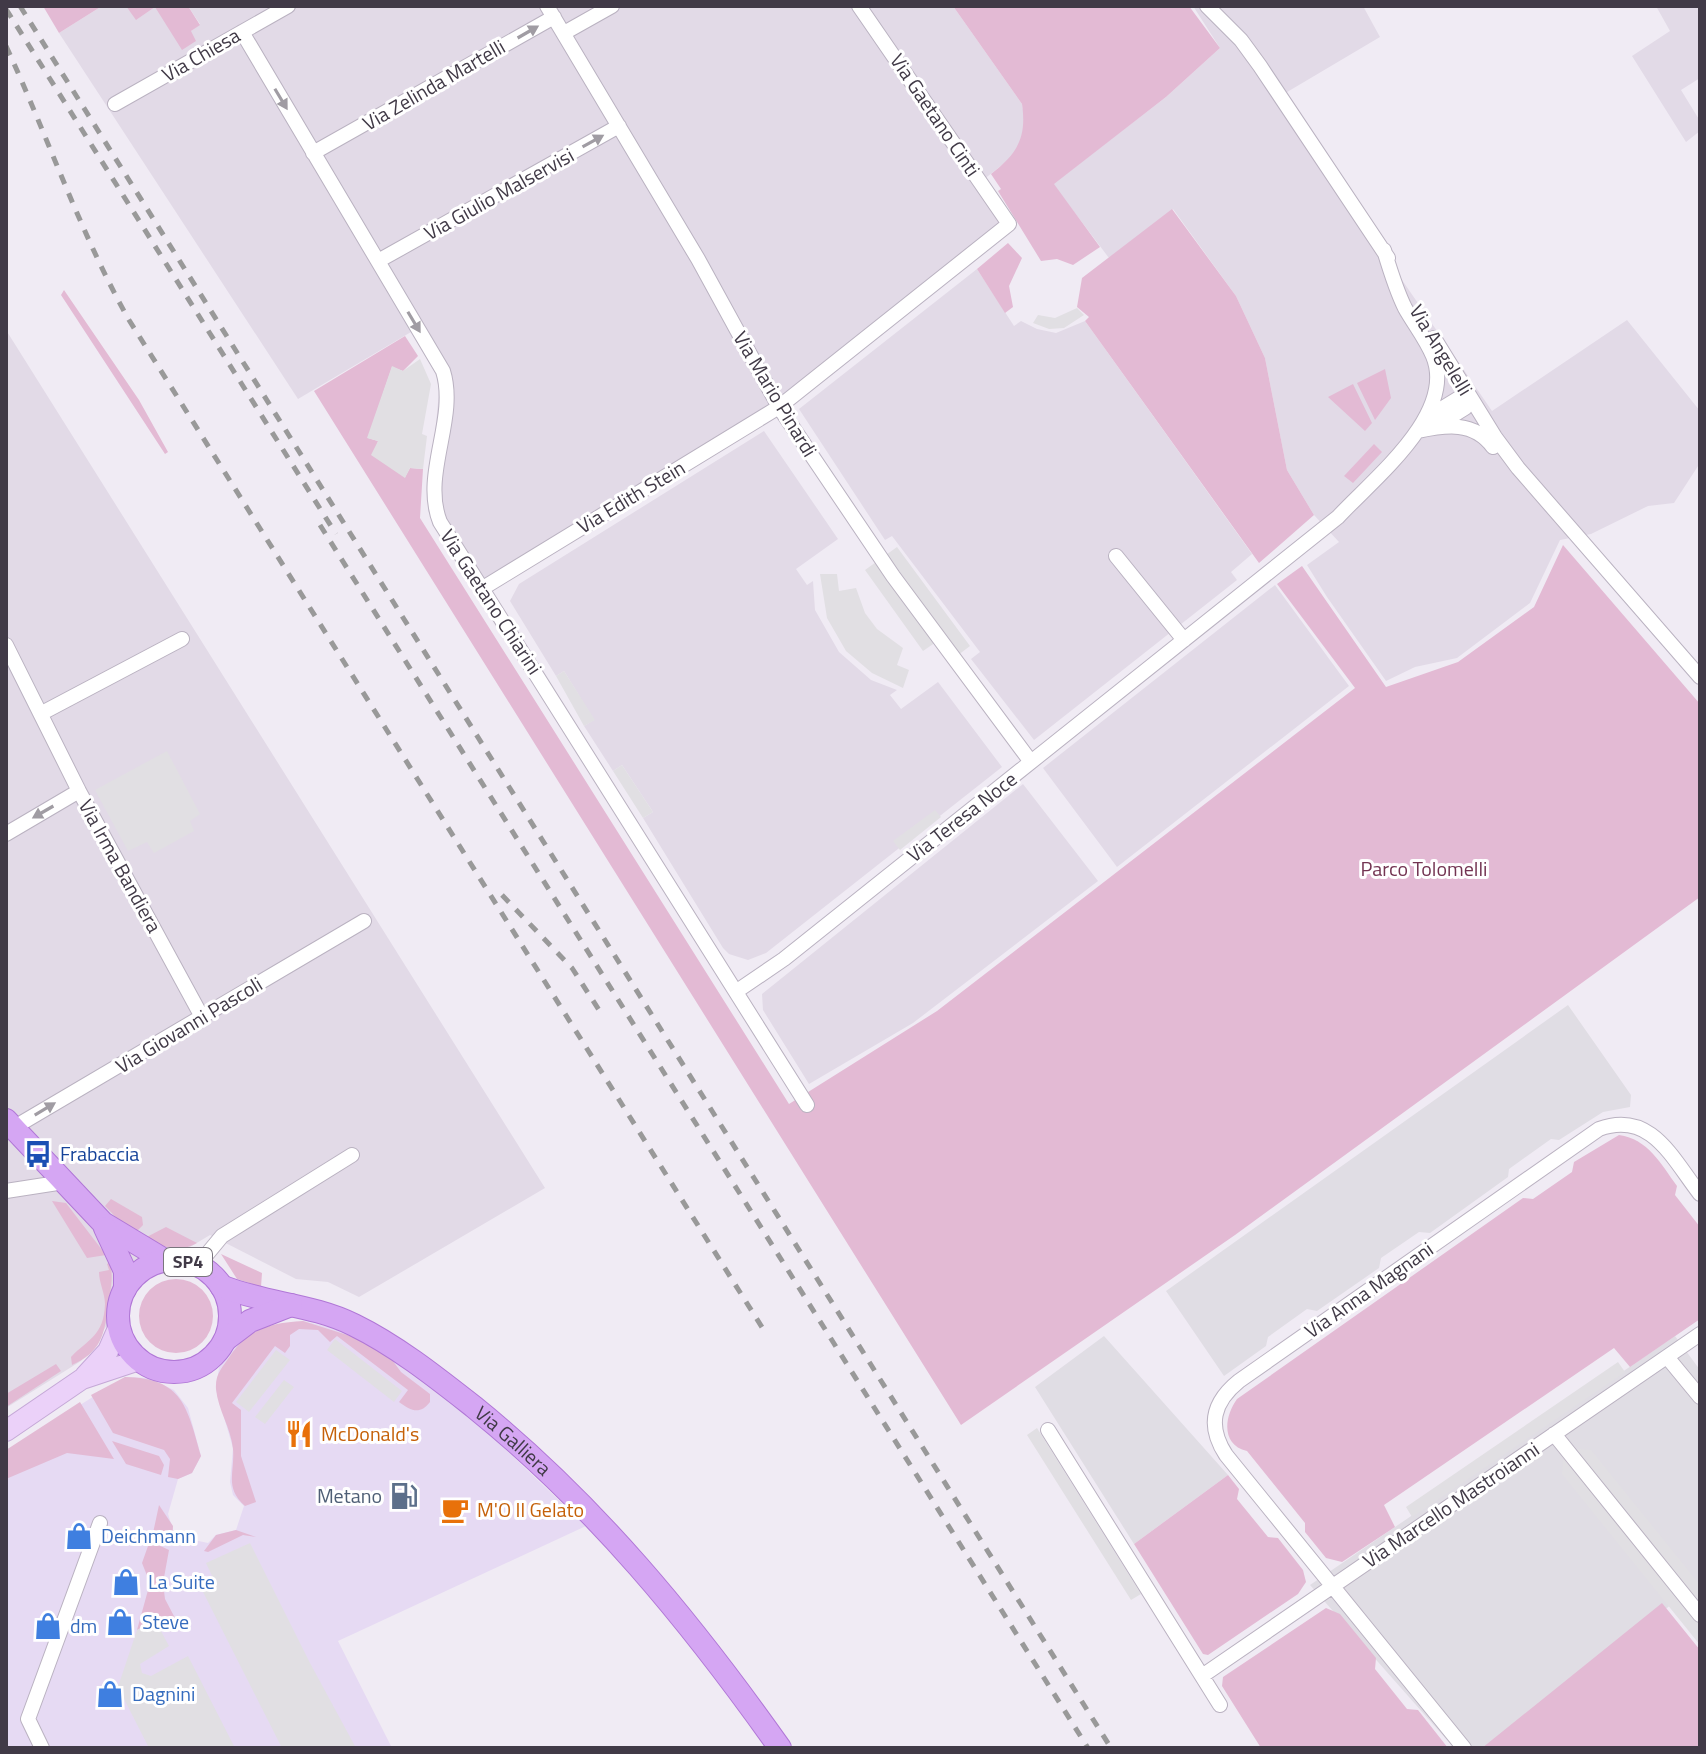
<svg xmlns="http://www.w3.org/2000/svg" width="1706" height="1754" viewBox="0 0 1706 1754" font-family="'Titillium Web',sans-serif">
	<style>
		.residential { fill: #e2dae7 }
		.commercial { fill: #e6daf3 }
		.industrial { fill: #e0dde4 }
		.green { fill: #e3bad4 }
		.parking { fill: #e1dfe3 }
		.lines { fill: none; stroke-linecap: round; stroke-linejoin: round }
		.street-casing { stroke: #bab2c1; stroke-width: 16 }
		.secondary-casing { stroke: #c5a8d7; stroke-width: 22 }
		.primary-casing { stroke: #b077d6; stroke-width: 24 }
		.street { stroke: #fff; stroke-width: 14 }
		.secondary { stroke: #ebd1f9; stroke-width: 20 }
		.primary { stroke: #d5a6f3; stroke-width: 22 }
		.rail { stroke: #999; stroke-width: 5; stroke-dasharray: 10 10; stroke-linecap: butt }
		.oneway { fill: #a09ca3 }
		.labels { text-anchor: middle; stroke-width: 6; stroke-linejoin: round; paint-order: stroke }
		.shield { fill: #fff; stroke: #7a757e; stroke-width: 2 }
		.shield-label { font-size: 18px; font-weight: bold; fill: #413a47 }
		.street-label { font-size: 20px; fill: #413a47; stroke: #fff }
		.park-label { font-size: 20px; fill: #733452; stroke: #fff }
		.transit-label { font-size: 20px; fill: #164399; stroke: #fff; text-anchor: start }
		.food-label { font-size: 20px; fill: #c56008; stroke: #fff; text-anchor: start }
		.service-label { font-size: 20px; fill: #4e5e75; stroke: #fff; text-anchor: end }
		.shop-label { font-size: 20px; fill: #366cbe; stroke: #fff; text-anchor: start }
	</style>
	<rect width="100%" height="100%" fill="#f0ebf4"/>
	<path class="residential" d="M 102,6 L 126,6 L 137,19 L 155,7 L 191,31 L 200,24 L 188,6 L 953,6 L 1022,104 L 1025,123 L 1021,142 L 1012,157 L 978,184 L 1001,223 L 770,407 L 473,588 L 428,511 L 440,381 L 411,332 L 298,399 L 59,33 Z
		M 1193,6 L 1363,6 L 1380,37 L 1277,98 L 1492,411 L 1627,320 L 1700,411 L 1700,463 L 1674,503 L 1648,506 L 1591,534 L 1560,540 L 1530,603 L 1457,658 L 1415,667 L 1386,681 L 1327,597 L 1307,565 L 1339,542 L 1314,515 L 1287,470 L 1265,358 L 1236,296 L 1173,209 L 1109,258 L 1053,184 L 1166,97 L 1220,48 Z
		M 1656,6 L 1700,6 L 1700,78 L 1681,90 L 1700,121 L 1700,131 L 1686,142 L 1632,56 L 1670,31 Z
		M 977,269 L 1014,326 L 1021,321 L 1037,329 L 1056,333 L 1085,321 L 1252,554 L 1231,572 L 1237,580 L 1034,740 L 971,659 L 980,652 L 892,536 L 885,540 L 799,409 Z
		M 6,330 L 545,1188 L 359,1297 L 328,1282 L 296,1279 L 210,1235 L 190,1247 L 162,1247 L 113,1287 L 107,1309 L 108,1324 L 81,1361 L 6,1408 Z
		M 764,431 L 838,539 L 796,569 L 807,585 L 813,581 L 815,610 L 839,652 L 871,680 L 897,690 L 890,695 L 901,709 L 938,682 L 1002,767 L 766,953 L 748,960 L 729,954 L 723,948 L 643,818 L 653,812 L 622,765 L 613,771 L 584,726 L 594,720 L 564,671 L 556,676 L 510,601 L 519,584 Z
		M 1275,585 L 1349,686 L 1117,867 L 1043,768 Z
		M 1023,784 L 1098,881 L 913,1023 L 809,1084 L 763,1010 L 762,994 Z"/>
	<path class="commercial" d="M 303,1321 L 333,1328 L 401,1363 L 462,1408 L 586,1526 L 338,1641 L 392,1748 L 6,1748 L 6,1451 L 125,1377 L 149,1378 L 174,1390 L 188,1408 L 201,1456 L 192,1473 L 178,1479 L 168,1514 L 175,1536 L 208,1543 L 216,1535 L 236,1530 L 244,1506 L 233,1495 L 230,1482 L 233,1448 L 216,1390 L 219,1367 L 239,1342 Z"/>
	<path class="industrial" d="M 1568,1005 L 1631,1095 L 1630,1107 L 1603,1112 L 1559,1140 L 1551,1139 L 1509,1169 L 1508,1177 L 1430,1233 L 1419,1232 L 1381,1258 L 1379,1268 L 1317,1311 L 1307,1309 L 1268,1337 L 1266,1346 L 1224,1376 L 1166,1291 Z
		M 1104,1336 L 1228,1475 L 1134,1544 L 1035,1387 Z
		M 1675,1336 L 1700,1370 L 1700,1582 L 1489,1748 L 1454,1748 L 1310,1585 Z"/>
	<path class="green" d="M 43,6 L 102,6 L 59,33 Z
		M 126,6 L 188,6 L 200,25 L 191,31 L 196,41 L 182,50 L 155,7 L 136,20 Z
		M 953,6 L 1189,6 L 1220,48 L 1166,97 L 1054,184 L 1100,247 L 1073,265 L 1057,259 L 1041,261 L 998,191 L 1001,189 L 991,174 C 1017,154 1027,138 1022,104 Z
		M 1172,209 L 1236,296 L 1265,358 L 1287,470 L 1314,515 L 1259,563 L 1085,321 L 1089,317 L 1077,307 L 1082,278 Z
		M 1008,243 L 1022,258 L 1009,286 L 1013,307 L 1005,313 L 977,269 Z
		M 64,290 L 139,400 L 168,452 L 165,454 L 61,295 Z
		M 405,336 L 418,356 L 403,371 L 392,367 L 368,438 L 378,441 L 377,446 L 405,477 L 410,468 L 423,469 L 420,518 L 789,1104 L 937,1011 L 1355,688 L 1277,584 L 1302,566 L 1386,687 L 1458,662 L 1534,607 L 1563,545 L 1700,704 L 1700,897 L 1235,1235 L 961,1425 L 314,391 Z
		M 1385,369 L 1391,398 L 1375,420 L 1357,383 Z
		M 1353,384 L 1372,423 L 1365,431 L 1328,397 Z
		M 1374,444 L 1382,452 L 1353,483 L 1344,476 Z
		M 1619,1135 C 1648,1139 1661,1164 1677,1186 L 1675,1195 L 1700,1227 L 1700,1319 L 1630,1367 L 1614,1348 L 1384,1505 L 1395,1527 L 1342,1562 L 1326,1558 L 1305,1532 L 1305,1523 L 1247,1451 C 1221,1445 1224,1417 1237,1399 L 1523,1198 L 1533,1199 L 1572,1172 L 1574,1162 Z
		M 111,1199 L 142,1217 L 143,1225 L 133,1235 L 105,1206 Z
		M 52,1201 L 66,1203 L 106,1255 L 87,1258 Z
		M 166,1227 L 197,1243 C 181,1253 158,1246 141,1240 Z
		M 221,1254 L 262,1273 L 261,1287 L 237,1279 Z
		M 110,1262 C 114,1280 110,1290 108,1308 C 104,1335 101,1352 72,1365 L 71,1357 C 88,1339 104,1336 105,1304 C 105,1293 99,1283 99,1272 L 109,1270 L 107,1264 Z
		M139 1316a37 37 0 1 1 74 0a37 37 0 1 1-74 0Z
		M 303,1321 L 360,1339 L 390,1357 L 401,1372 L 430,1394 L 430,1402 C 420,1415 411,1411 399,1402 L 408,1390 L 337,1336 L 330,1342 L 318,1330 L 299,1329 L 290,1335 L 290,1346 L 285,1353 L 275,1346 L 232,1403 L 241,1410 L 241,1456 L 256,1502 L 245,1506 C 224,1487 235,1473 233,1449 C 231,1428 218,1410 216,1389 C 215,1374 222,1368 230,1356 C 249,1328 270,1323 303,1321 Z
		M 56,1364 L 61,1371 L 6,1407 L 6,1394 Z
		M 125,1377 C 183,1378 187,1407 201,1456 L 192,1473 L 178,1479 L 168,1477 L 170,1459 L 164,1450 L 113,1433 L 91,1395 Z
		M 80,1402 L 114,1459 L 67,1453 L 6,1479 L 6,1450 Z
		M 112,1441 L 159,1456 L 164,1465 L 161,1475 L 126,1464 Z
		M 1228,1475 L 1239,1489 L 1237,1499 L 1268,1537 L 1278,1538 L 1303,1570 L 1306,1582 L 1298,1594 L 1208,1655 L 1203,1654 L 1134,1544 Z
		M 159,1505 L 173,1526 L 172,1541 L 153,1533 Z
		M 236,1530 L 256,1537 L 243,1535 L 208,1552 L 204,1551 L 216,1535 Z
		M 154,1543 L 169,1550 L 163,1583 L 165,1599 L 175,1618 L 161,1631 L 155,1621 L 137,1630 L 150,1583 L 142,1563 L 148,1546 Z
		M 1662,1603 L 1700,1650 L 1700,1748 L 1482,1748 Z
		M 1326,1608 L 1340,1614 L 1376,1658 L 1375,1669 L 1407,1709 L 1418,1710 L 1448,1748 L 1261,1748 L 1222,1686 L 1223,1677 Z"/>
	<path class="parking" d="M 1077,308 L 1084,315 L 1064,328 L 1049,329 L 1033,323 L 1038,315 L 1055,318 Z
		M 420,359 L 431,384 L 422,434 L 427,436 L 423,469 L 410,468 L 405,478 L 371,455 L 378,441 L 367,438 L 392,366 L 403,371 Z
		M 897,547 L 970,646 L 953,659 L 939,640 L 923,651 L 865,570 Z
		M 820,574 L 837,574 L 839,591 L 856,588 L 865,613 L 877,629 L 903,648 L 897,665 L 909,670 L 903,688 L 872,673 L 846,651 L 827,618 Z
		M 564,671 L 595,720 L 584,726 L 556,676 Z
		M 167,751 L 200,814 L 190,821 L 194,831 L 154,853 L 147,842 L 128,851 L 95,790 Z
		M 622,765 L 653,812 L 643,818 L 613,771 Z
		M 935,810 L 941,817 L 900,850 L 893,841 Z
		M 335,1339 L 402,1391 L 394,1402 L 327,1350 Z
		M 276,1350 L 290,1360 L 249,1412 L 236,1402 Z
		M 1618,1362 L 1625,1372 L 1412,1517 L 1406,1507 Z
		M 284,1380 L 294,1387 L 265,1424 L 255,1417 Z
		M 1037,1428 L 1141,1594 L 1131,1600 L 1027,1435 Z
		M 1577,1449 L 1591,1450 L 1700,1585 L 1700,1645 L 1562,1474 L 1563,1460 Z
		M 250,1543 L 310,1663 L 356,1748 L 282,1748 L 201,1588 L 212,1584 L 213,1578 L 206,1563 Z
		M 155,1620 L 169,1646 L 140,1664 L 142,1673 L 151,1676 L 188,1656 L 235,1748 L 149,1748 L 118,1687 L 137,1630 Z"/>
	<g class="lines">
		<g class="street-casing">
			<path id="street" d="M 547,6 L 698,259 L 779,407 L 893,576 L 1031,762
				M 1207,6 L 1241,40 L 1260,66 L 1388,258
				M 242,32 L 443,371 C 458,419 421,474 440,522 L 807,1105
				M 564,33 L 612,6
				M 115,104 L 288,6
				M 313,153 L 554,17
				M 378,261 L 619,126
				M 1434,338 L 1495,437 L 1518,468 L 1700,677
				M 1428,417 L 1459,398 L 1470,399
				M 1436,426 L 1465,408 L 1470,399
				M 1418,431 C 1446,425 1474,421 1493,447
				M 1116,556 L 1184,640
				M 483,588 L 779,407 L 1009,224 L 859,6
				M 6,645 L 79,791 L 202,1017
				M 42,713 L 182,639
				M 6,834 L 79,791
				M 737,991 L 784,959 L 1338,517 C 1373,479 1457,414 1433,356 C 1426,339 1414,324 1405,308 C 1396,290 1390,270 1384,250
				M 13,1128 L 364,921
				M 6,1191 L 64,1182
				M 198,1265 L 222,1236 L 352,1155
				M 1667,1357 L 1700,1397
				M 1048,1430 L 1220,1705
				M 1554,1434 L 1700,1615
				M 1202,1676 L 1700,1334
				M 42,1748 L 28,1719 L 100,1523
				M 1464,1748 L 1226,1455 C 1207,1426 1213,1402 1239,1381 L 1599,1129 C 1651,1110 1672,1158 1700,1194"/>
		</g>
		<g class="secondary-casing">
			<path id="secondary" d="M 85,1376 L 108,1351 L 119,1326
				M 6,1431 L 82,1379 L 139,1360"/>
		</g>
		<g class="primary-casing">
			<g id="primary">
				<path d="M 6,1120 L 103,1223 L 166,1261"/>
				<path d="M 105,1228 L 125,1271 L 125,1289"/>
				<circle cx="174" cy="1316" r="56"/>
				<path id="s1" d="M 221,1286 C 265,1304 312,1304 354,1325 C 397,1346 437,1378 474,1407 C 595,1505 690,1621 780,1748"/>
				<path d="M 225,1340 L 250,1321 L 291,1305"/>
			</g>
		</g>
		<use href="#street" class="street"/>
		<use href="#secondary" class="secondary"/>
		<use href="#primary" class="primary"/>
		<path class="rail" d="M 20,6 L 1111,1748
			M 6,9 L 336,534
			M 6,46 C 48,137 80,233 129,320 L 765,1332
			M 320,525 L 1088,1748
			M 502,895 L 572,968 L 599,1010"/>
	</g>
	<defs><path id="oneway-solid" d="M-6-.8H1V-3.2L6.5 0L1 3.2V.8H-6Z" transform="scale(2)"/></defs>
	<g class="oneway">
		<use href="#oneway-solid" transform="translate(528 32) rotate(-30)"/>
		<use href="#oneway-solid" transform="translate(281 99) rotate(59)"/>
		<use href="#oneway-solid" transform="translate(593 141) rotate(-29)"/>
		<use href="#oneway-solid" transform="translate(414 322) rotate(59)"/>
		<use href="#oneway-solid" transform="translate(43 812) rotate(150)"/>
		<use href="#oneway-solid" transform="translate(45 1109) rotate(-31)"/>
	</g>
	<defs>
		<g id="bus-bare" transform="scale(2.16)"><path d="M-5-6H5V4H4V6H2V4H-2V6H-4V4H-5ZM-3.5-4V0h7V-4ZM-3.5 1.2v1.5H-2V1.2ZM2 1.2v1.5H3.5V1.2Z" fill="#1a4fb4" stroke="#fff" stroke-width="2.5" paint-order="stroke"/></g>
		<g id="restaurant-bare" transform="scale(2.16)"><path d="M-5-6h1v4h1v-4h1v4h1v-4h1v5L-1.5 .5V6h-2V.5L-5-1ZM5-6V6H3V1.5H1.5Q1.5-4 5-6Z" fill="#e8710a" stroke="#fff" stroke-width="2.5" paint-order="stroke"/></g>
		<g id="fuel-bare" transform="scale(2.16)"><path d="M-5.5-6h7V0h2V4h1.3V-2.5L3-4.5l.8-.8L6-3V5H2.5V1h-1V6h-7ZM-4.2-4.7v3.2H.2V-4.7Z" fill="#5c6f8a" stroke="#fff" stroke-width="2.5" paint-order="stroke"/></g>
		<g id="cafe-bare" transform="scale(2.16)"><path d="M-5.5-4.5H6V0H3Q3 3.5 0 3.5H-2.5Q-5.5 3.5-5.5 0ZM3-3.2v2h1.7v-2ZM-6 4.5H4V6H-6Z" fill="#e8710a" stroke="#fff" stroke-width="2.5" paint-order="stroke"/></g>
		<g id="shop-bare" transform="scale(2.16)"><path d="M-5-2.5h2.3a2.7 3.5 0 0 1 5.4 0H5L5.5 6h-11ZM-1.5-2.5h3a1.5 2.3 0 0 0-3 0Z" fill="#3f7fe0" stroke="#fff" stroke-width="2.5" paint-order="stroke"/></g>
	</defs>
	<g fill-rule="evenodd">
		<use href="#bus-bare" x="38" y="1154"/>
		<use href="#restaurant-bare" x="299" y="1434"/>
		<use href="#fuel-bare" x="404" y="1496"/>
		<use href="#cafe-bare" x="455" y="1510"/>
		<use href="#shop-bare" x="79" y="1536"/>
		<use href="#shop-bare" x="126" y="1582"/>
		<use href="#shop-bare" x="120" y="1622"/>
		<use href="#shop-bare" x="48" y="1626"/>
		<use href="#shop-bare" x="110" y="1694"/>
	</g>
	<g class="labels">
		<rect class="shield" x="164" y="1248" width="48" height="28" rx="6"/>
		<g class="shield-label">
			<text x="188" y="1268">SP4</text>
		</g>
		<g class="street-label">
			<text transform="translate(201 55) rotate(-30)" y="7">Via Chiesa</text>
			<text transform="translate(434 85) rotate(-30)" y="7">Via Zelinda Martelli</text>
			<text transform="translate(935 115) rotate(56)" y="7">Via Gaetano Cinti</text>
			<text transform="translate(499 194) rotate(-29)" y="7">Via Giulio Malservisi</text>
			<text transform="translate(1441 350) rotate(59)" y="7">Via Angelelli</text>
			<text transform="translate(775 394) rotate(59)" y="7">Via Mario Pinardi</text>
			<text transform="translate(631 497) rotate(-31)" y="7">Via Edith Stein</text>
			<text transform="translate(491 602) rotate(57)" y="7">Via Gaetano Chiarini</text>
			<text transform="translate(962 817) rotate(-38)" y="7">Via Teresa Noce</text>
			<text transform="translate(120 866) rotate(61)" y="7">Via Irma Bandiera</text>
			<text transform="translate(189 1025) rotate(-31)" y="7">Via Giovanni Pascoli</text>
			<text transform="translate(1369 1290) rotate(-35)" y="7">Via Anna Magnani</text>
			<text dy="7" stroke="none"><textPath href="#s1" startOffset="336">Via Galliera</textPath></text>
			<text transform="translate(1451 1505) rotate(-34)" y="7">Via Marcello Mastroianni</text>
		</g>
		<g class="park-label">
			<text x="1424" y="876">Parco Tolomelli</text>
		</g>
		<g class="transit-label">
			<text x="60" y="1161">Frabaccia</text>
		</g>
		<g class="food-label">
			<text x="321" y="1441">McDonald's</text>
			<text x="477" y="1517">M'O Il Gelato</text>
		</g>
		<g class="service-label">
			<text x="382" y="1503">Metano</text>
		</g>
		<g class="shop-label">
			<text x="101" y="1543">Deichmann</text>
			<text x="148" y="1589">La Suite</text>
			<text x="142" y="1629">Steve</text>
			<text x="70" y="1633">dm</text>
			<text x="132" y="1701">Dagnini</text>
		</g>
	</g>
	<rect width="1706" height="1754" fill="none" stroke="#413a47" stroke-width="16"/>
</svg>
